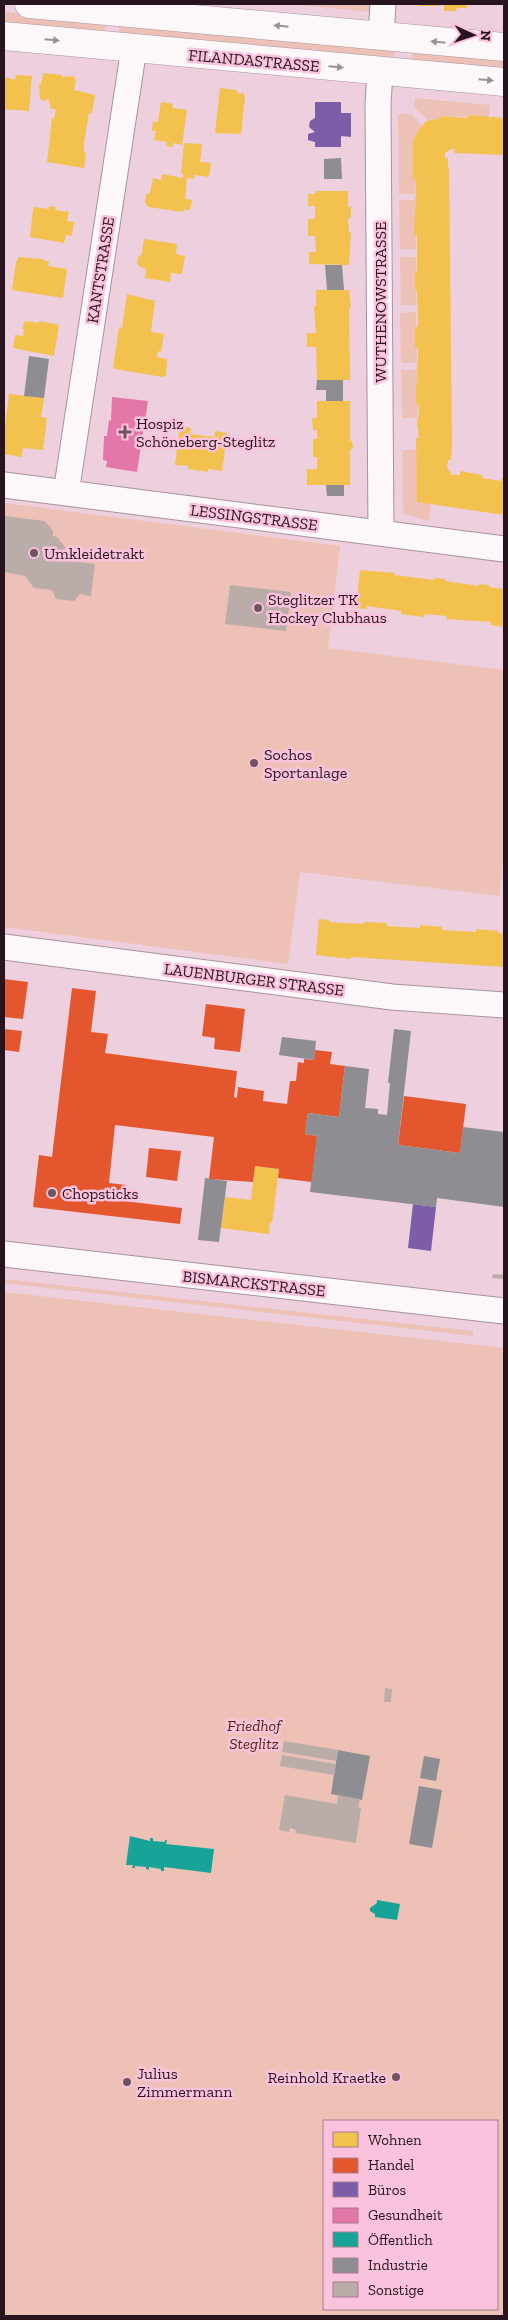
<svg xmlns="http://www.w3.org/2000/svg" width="508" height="2320" viewBox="0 0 508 2320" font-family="'Zilla Slab',serif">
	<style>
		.green { fill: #eec1b7; fill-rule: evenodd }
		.homes { fill: #f2c14e }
		.shops { fill: #e4572e }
		.offices { fill: #7b5ea7 }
		.health { fill: #e377a8 }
		.public { fill: #17a398 }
		.industry { fill: #8d8d92 }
		.building { fill: #baaca9 }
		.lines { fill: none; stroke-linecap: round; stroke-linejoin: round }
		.minor-casing { stroke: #a8929d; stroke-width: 27 }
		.major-casing { stroke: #a8929d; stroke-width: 29 }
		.minor { stroke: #fcf8fa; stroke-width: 25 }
		.major { stroke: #fcf8fa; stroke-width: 28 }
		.oneway { fill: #9d9197 }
		.poi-dot { fill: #6d5561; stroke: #fac2dc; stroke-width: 2 }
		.labels { text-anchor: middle; stroke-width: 5; stroke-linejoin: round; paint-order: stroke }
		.street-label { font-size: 16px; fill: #28141e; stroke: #fac2dc }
		.poi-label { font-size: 16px; fill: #28141e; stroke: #fac2dc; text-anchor: start }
		.park-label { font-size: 16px; font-style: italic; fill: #50270f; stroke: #fac2dc }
	</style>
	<rect width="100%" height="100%" fill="#edcfdd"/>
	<path class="green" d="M 290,4 L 374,4 L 371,12 Z
		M 4,12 L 106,21 L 104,33 L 4,23 Z
		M 119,24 L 395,49 L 394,60 L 119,34 Z
		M 413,51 L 504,57 L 504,70 L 412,61 Z
		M 415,98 L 490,105 L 489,117 L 442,116 L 441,118 L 428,120 L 414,107 Z
		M 398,114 L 411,114 L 421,125 L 415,140 L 413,180 L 416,180 L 415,194 L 399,194 Z
		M 399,200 L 415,200 L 416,249 L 400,249 Z
		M 400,257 L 416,257 L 416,305 L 401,305 Z
		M 416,312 L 417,363 L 401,363 L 400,313 Z
		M 401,370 L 417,370 L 418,383 L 416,384 L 416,404 L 419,404 L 417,418 L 402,418 Z
		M 402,450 L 416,450 L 417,502 L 431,504 L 429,521 L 403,514 Z
		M 4,503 L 340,546 L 328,648 L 504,670 L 504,856 L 499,896 L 300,872 L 288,964 L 4,927 Z
		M 4,1279 L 473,1331 L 473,1336 L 4,1283 Z
		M 4,1292 L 504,1348 L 504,2316 L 4,2316 ZM 324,2121 L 497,2121 L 497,2309 L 324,2309 Z"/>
	<path class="homes" d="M 418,4 L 439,4 L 439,6 L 418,6 Z
		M 444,4 L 467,4 L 467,8 L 457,8 L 456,11 L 444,11 Z
		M 43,73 L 62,75 L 62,77 L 73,76 L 76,80 L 74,90 L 95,95 L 92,113 L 89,113 L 84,143 L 84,152 L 86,153 L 84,168 L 47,162 L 52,118 L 54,119 L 56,109 L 51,109 L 48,98 L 45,101 L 40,99 L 39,83 L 41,84 Z
		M 16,75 L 32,76 L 29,111 L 4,109 L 4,77 L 15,80 Z
		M 220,88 L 236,90 L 239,94 L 243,93 L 245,96 L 241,134 L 215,133 Z
		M 161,102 L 173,104 L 172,108 L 187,110 L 182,145 L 173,143 L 173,147 L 166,146 L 167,142 L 154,140 L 156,131 L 152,131 L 153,121 L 158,122 Z
		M 468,115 L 504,118 L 504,155 L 454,153 L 455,149 L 451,149 L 445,153 L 445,158 L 448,158 L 448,168 L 449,168 L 452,443 L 451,460 L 448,460 L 447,467 L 452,475 L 460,475 L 460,471 L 482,475 L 482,478 L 501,481 L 502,478 L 504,478 L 504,515 L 417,502 L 416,438 L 419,438 L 417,422 L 419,414 L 419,404 L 416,404 L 416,383 L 418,383 L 417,370 L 418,357 L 418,348 L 415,348 L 415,327 L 418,327 L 418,318 L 417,291 L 415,291 L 415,271 L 417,271 L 417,235 L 414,235 L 416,188 L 416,180 L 413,180 L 413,142 L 419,129 L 427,121 L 441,118 L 442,116 L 467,118 Z
		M 184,143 L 202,144 L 200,162 L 211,163 L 209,177 L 194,175 L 194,179 L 187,178 L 185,199 L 192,200 L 190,210 L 184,209 L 183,212 L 148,207 L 145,202 L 146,195 L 150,193 L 153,178 L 161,180 L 162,174 L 183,178 L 183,174 L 181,173 Z
		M 315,191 L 348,191 L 348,207 L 351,207 L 351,217 L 348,219 L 349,232 L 351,232 L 349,265 L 309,264 L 309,252 L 316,252 L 315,236 L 308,236 L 308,219 L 315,219 L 315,206 L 308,206 L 308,194 L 315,194 Z
		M 49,206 L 56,207 L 55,210 L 69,212 L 67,221 L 74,222 L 72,236 L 66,235 L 64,243 L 30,237 L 33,209 L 35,207 L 49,209 Z
		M 144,239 L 177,244 L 176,254 L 185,256 L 182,274 L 171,273 L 170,282 L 145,278 L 146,269 L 140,267 L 137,263 L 138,257 L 142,254 Z
		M 19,257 L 41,259 L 49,262 L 48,266 L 67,269 L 63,298 L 12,290 L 16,262 Z
		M 316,290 L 349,290 L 351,308 L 349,309 L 350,380 L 317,380 L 316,347 L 307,347 L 307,333 L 316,333 L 314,306 L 316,306 Z
		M 127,294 L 155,301 L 151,332 L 164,334 L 161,352 L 158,351 L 157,357 L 167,359 L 166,375 L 163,377 L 115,369 L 113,367 L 119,327 L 122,328 Z
		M 25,321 L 38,323 L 39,321 L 59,325 L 54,356 L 13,348 L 15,335 L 23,336 L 24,329 L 22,329 Z
		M 9,394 L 44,398 L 41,417 L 47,418 L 43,450 L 23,448 L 22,457 L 4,454 L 4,436 Z
		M 317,401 L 350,401 L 350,441 L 352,441 L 353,449 L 350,449 L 350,485 L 307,485 L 307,469 L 317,469 L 317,457 L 313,457 L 313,439 L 317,439 L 317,430 L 313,430 L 312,418 L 317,418 Z
		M 180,426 L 191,428 L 190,434 L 215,437 L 215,431 L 227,433 L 222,471 L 208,469 L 208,472 L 188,469 L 188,466 L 175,465 Z
		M 360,570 L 395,573 L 394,575 L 434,580 L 434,578 L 445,579 L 445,581 L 479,586 L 479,584 L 489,585 L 489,587 L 504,589 L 504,627 L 490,625 L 491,622 L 446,619 L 447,616 L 425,614 L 424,617 L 401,614 L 401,611 L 367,606 L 367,609 L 356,608 Z
		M 319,919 L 329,920 L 329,922 L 363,924 L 364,922 L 387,923 L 387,926 L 420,928 L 420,925 L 442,927 L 442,930 L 476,932 L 476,929 L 499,931 L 498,933 L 504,934 L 504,967 L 351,957 L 351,959 L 316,955 Z
		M 255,1166 L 279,1169 L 272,1223 L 270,1222 L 269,1234 L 221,1228 L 225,1197 L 251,1200 Z"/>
	<path class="shops" d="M 4,979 L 28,982 L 23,1019 L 4,1017 Z
		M 72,988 L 96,991 L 91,1032 L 108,1034 L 105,1053 L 237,1071 L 234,1097 L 237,1098 L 238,1087 L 250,1089 L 264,1091 L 263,1101 L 287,1104 L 290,1081 L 296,1081 L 298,1062 L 304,1063 L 304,1059 L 314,1060 L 315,1050 L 332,1052 L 330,1064 L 345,1066 L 339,1117 L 308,1113 L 305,1134 L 317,1136 L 312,1182 L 278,1178 L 279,1169 L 255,1166 L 253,1182 L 209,1179 L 214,1137 L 115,1125 L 109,1183 L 126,1185 L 124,1201 L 182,1208 L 180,1224 L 33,1207 L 39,1155 L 52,1157 Z
		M 206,1004 L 245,1009 L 240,1052 L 214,1049 L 215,1038 L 202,1036 Z
		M 4,1029 L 22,1031 L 19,1052 L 4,1050 Z
		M 404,1096 L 466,1104 L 460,1153 L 398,1145 Z
		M 149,1148 L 181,1151 L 177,1181 L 146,1177 Z"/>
	<path class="offices" d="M 315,102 L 341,102 L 341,113 L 351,113 L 351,137 L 341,136 L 341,147 L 315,147 L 315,142 L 308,140 L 308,134 L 315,132 L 309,127 L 310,121 L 315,118 Z
		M 413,1204 L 436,1207 L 431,1251 L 408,1248 Z"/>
	<path class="health" d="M 112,397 L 148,401 L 137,472 L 106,467 L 107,461 L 103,460 L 104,436 L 107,436 L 109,420 L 111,421 Z"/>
	<path class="public" d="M 130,1836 L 150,1841 L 150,1838 L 153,1838 L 153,1841 L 165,1842 L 165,1840 L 167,1840 L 166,1844 L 214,1849 L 211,1873 L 164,1867 L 164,1871 L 161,1871 L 161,1869 L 149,1867 L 149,1870 L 146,1869 L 146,1867 L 135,1866 L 135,1868 L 132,1868 L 133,1865 L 126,1865 Z
		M 377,1900 L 400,1904 L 397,1920 L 375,1917 L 375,1914 L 370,1911 L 370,1908 L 377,1903 Z"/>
	<path class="industry" d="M 341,158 L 342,179 L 324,179 L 324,159 Z
		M 325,265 L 342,265 L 344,290 L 327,290 Z
		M 29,356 L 49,359 L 44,398 L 24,396 Z
		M 317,380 L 343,380 L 343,401 L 326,401 L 326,390 L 316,390 Z
		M 326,485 L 344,485 L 344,496 L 327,496 Z
		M 394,1029 L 411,1031 L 398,1145 L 460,1153 L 463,1127 L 504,1132 L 504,1207 L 437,1198 L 436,1207 L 310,1192 L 317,1136 L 305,1134 L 308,1113 L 339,1117 L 345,1066 L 369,1069 L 365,1108 L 378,1109 L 378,1114 L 387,1115 L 390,1083 L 388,1083 Z
		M 282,1037 L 316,1041 L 314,1060 L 279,1055 Z
		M 205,1178 L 227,1181 L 219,1242 L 198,1240 Z
		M 338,1750 L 370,1756 L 362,1800 L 331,1794 Z
		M 424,1756 L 440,1759 L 436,1781 L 420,1778 Z
		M 419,1786 L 442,1790 L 432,1848 L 409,1844 Z"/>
	<path class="building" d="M 4,516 L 45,521 L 53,531 L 53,536 L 57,537 L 65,547 L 63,560 L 95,564 L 91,596 L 80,594 L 74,601 L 56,599 L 52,590 L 34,588 L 25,576 L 4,572 Z
		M 230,585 L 291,592 L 286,631 L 225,624 Z
		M 493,1274 L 504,1275 L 504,1279 L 492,1278 Z
		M 385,1688 L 392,1689 L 391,1702 L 384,1702 Z
		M 284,1741 L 338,1750 L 336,1761 L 282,1752 Z
		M 282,1755 L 336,1764 L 334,1775 L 280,1766 Z
		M 285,1795 L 337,1804 L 338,1795 L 360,1799 L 358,1807 L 361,1808 L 356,1843 L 295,1833 L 296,1830 L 290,1828 L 289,1832 L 279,1830 Z"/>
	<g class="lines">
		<g class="minor-casing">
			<path id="minor" d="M 381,36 L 383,4
				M 380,71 L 378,105 L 381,533
				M 4,485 L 504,549
				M 66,493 L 134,48
				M 4,947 L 392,997 L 504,1005
				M 4,1254 L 504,1311"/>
		</g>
		<g class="major-casing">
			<path id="major" d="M 29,4 L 504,47
				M 4,36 L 504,82"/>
		</g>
		<use href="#minor" class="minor"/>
		<use href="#major" class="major"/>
	</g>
	<defs><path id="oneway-solid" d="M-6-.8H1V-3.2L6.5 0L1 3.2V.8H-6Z" transform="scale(1.25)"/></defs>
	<g class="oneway">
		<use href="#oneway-solid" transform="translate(281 26) rotate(-174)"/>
		<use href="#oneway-solid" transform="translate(52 40) rotate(5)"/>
		<use href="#oneway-solid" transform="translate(438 42) rotate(-174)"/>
		<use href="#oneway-solid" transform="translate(336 67) rotate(5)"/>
		<use href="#oneway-solid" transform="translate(486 80) rotate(5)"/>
	</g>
	<g class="poi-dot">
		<path d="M122.5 424.5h5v5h5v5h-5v5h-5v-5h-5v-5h5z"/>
		<circle cx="34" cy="553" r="5"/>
		<circle cx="258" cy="608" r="5"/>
		<circle cx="254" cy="763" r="5"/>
		<circle cx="52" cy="1193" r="5"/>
		<circle cx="396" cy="2077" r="5"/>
		<circle cx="127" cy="2082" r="5"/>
	</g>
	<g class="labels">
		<g class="street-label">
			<text transform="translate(254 60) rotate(5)" y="6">FILANDASTRASSE</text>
			<text transform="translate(100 270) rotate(-81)" y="6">KANTSTRASSE</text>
			<text transform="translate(380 302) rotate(-90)" y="6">WUTHENOWSTRASSE</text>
			<text transform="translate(254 517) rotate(7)" y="6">LESSINGSTRASSE</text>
			<text transform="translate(254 979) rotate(7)" y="6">LAUENBURGER STRASSE</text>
			<text transform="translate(254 1283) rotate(6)" y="6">BISMARCKSTRASSE</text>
		</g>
		<g class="poi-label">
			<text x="136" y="429">Hospiz<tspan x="136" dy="18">Schöneberg-Steglitz</tspan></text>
			<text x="44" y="559">Umkleidetrakt</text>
			<text x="268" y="605">Steglitzer TK<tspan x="268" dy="18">Hockey Clubhaus</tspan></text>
			<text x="264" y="760">Sochos<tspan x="264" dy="18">Sportanlage</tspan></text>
			<text x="62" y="1199">Chopsticks</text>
			<text x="137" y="2079">Julius<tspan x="137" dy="18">Zimmermann</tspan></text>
			<text x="386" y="2083" text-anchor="end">Reinhold Kraetke</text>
		</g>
		<g class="park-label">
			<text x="254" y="1731">Friedhof<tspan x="254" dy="18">Steglitz</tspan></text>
		</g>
	</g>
	<rect width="508" height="2320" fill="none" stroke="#28141e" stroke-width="10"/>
	<rect x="323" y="2120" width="175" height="190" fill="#fac2dc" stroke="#a67c90"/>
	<rect x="333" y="2132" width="25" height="15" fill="#f2c14e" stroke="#a67c90"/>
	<text x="368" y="2145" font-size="15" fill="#28141e">Wohnen</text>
	<rect x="333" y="2158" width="25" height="15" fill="#e4572e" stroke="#a67c90"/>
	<text x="368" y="2170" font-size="15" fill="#28141e">Handel</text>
	<rect x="333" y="2182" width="25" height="15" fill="#7b5ea7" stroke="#a67c90"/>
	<text x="368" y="2195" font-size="15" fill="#28141e">Büros</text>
	<rect x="333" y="2208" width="25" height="15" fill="#e377a8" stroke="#a67c90"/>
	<text x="368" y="2220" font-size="15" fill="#28141e">Gesundheit</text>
	<rect x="333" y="2232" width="25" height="15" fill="#17a398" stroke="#a67c90"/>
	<text x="368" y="2245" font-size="15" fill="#28141e">Öffentlich</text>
	<rect x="333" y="2258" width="25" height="15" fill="#8d8d92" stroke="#a67c90"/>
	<text x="368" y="2270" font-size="15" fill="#28141e">Industrie</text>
	<rect x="333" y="2282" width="25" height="15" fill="#baaca9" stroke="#a67c90"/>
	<text x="368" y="2295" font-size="15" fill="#28141e">Sonstige</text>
	<g transform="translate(473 35) rotate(93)" stroke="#fac2dc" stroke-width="4" paint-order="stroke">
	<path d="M0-4L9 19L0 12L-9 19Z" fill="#28141e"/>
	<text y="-8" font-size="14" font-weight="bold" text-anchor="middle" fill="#28141e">N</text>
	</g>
</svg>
